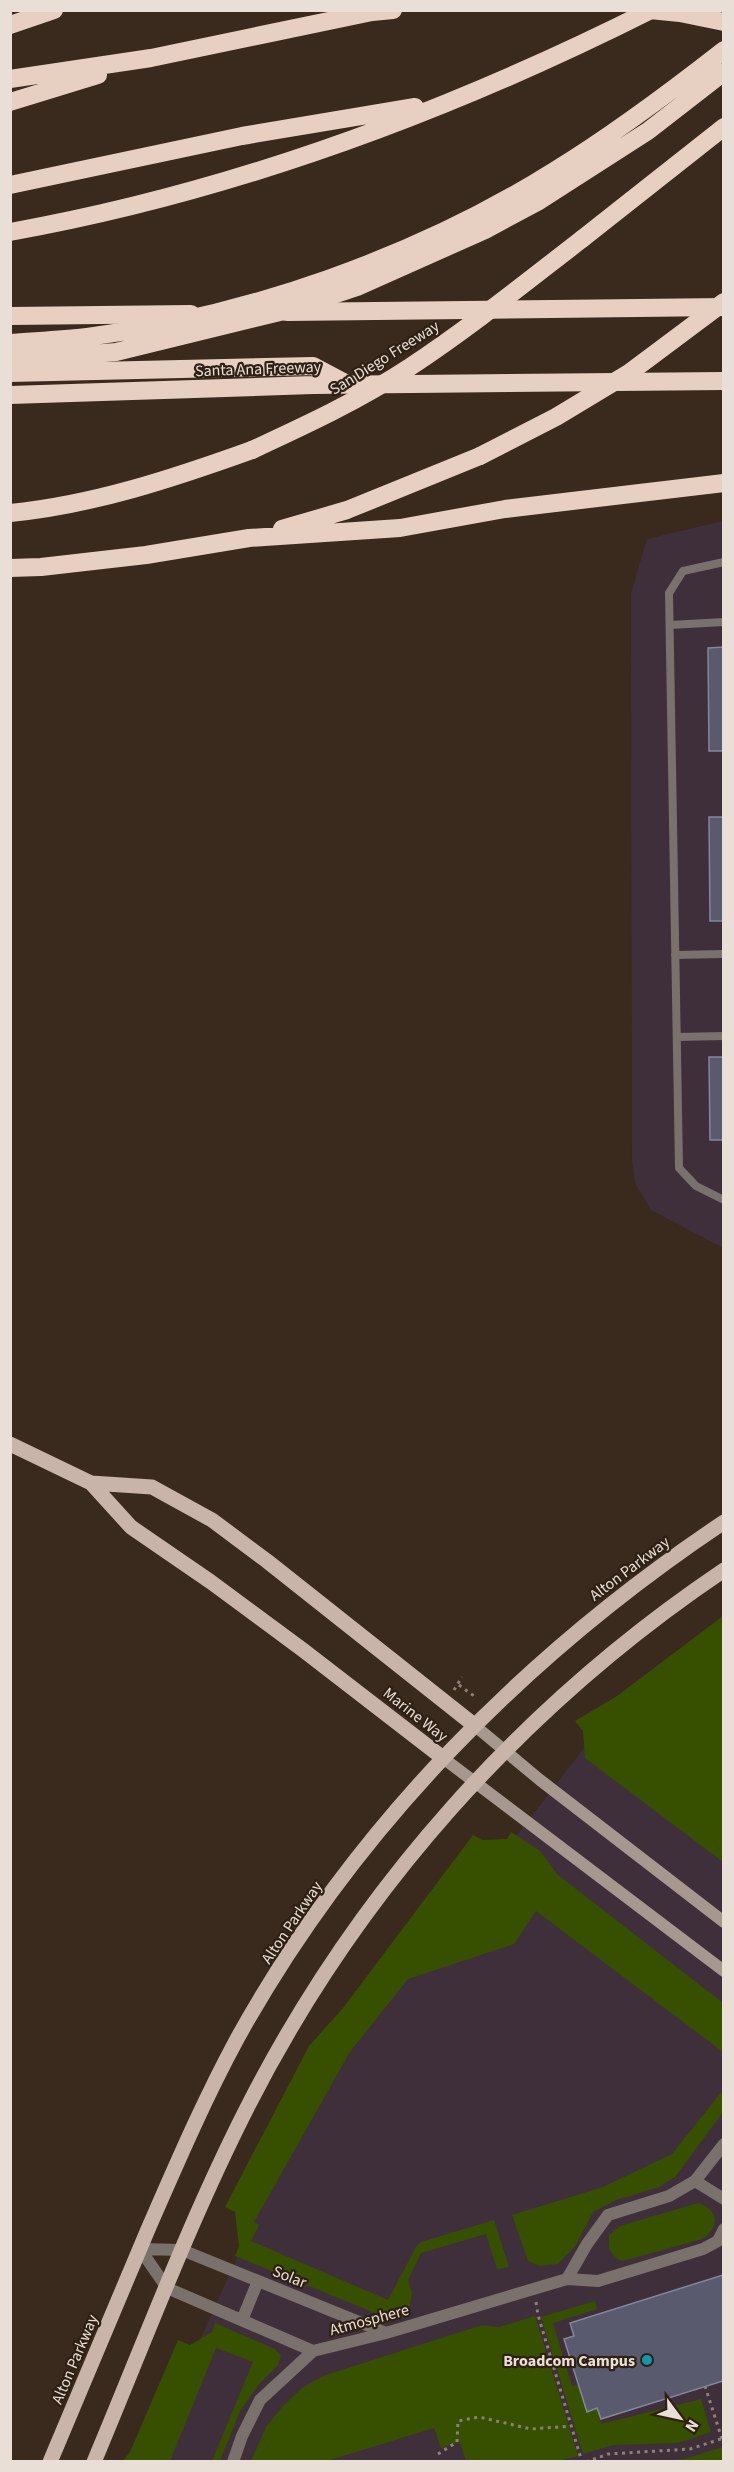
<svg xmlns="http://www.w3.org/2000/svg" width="734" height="2472" viewBox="0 0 734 2472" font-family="'Source Sans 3',sans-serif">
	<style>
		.commercial { fill: #3f2f3a }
		.green { fill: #365000 }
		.building { fill: #595a6e; stroke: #84869b; stroke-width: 1.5 }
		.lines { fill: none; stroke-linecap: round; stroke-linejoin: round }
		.path { stroke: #8e8076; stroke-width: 3; stroke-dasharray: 3 4.5; stroke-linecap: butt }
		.service { stroke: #7a716c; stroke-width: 8 }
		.minor { stroke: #7a716c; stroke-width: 12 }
		.secondary { stroke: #a6978f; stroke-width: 12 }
		.primary { stroke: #c8b4a9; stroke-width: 15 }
		.motorway { stroke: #e7cfc2; stroke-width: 18 }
		.motorway-bridge { stroke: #e7cfc2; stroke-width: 18 }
		.culture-dot { fill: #0f9aa8; stroke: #2f2014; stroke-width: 2 }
		.labels { text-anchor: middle; stroke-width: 4.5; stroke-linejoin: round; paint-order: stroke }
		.street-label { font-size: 16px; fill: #e9dfd7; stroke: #2f2014 }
		.poi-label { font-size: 16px; font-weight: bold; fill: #e9dfd7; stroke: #2f2014; text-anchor: end }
	</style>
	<rect width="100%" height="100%" fill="#3a291d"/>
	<path class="commercial" d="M 723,521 L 723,1248 L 651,1210 L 635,1183 L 632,1160 L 631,593 L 647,539 Z
		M 723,1639 L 723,2461 L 145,2462 L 253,2222 L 350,2052 L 594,1735 Z"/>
	<path class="green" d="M 723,1616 L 723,1862 L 585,1758 L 583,1731 L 575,1721 L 617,1696 Z
		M 511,1832 L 540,1851 L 558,1875 L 723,2003 L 723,2052 L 536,1911 L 514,1944 L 408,1979 L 350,2052 L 254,2222 L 259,2225 L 251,2241 L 388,2300 L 416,2247 L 421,2242 L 494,2220 L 509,2267 L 497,2269 L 486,2234 L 421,2253 L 408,2280 L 412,2293 L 409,2309 L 390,2319 L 235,2256 L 239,2246 L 235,2212 L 225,2207 L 309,2046 L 343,2008 L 473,1835 L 482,1840 L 507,1839 Z
		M 723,2090 L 723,2112 L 675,2177 L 659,2187 L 616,2200 L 593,2212 L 576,2245 L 558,2264 L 539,2266 L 528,2261 L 512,2215 L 603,2187 L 672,2154 Z
		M 698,2203 C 719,2209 720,2228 702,2239 L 623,2261 L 617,2259 L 609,2249 L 609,2235 L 620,2226 Z
		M 595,2301 L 597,2309 L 553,2323 L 572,2386 L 578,2385 L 587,2411 L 597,2408 L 601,2424 L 701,2399 L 711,2432 L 678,2443 L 613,2445 L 583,2454 L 541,2317 Z
		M 535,2316 L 578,2456 L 558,2461 L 466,2461 L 460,2442 L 441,2448 L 434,2428 L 327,2461 L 251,2461 L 266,2427 L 283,2406 L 302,2388 L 323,2376 L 482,2325 L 499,2327 Z
		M 215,2323 L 275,2349 L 281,2356 L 278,2365 L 259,2384 L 240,2411 L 220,2461 L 212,2461 L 253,2362 L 216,2348 L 170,2461 L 123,2461 L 130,2452 L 178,2340 L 190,2345 L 212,2332 Z
		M 723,2447 L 723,2461 L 662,2461 L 684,2459 Z"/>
	<path class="building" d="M 723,647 L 723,751 L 709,751 L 708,648 Z
		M 709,817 L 723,817 L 723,921 L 710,921 Z
		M 709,1057 L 723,1057 L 723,1140 L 710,1140 Z
		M 723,2275 L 723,2381 L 601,2419 L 597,2408 L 587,2412 L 564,2339 L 574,2336 L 570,2323 Z"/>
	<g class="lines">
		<path class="path" d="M 459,1685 L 474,1696
			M 454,1690 L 462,1677
			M 536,2302 L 538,2315 L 582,2462
			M 705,2386 L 722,2439
			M 438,2454 L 457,2442 L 458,2421 L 479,2417 L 531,2429 L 572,2426
			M 586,2462 L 608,2454 L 690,2449 L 724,2438"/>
		<path class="service" d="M 724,562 L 683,571 L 669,593 L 679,1168 L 696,1186 L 724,1200
			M 670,625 L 724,622
			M 675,955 L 724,954
			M 677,1037 L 724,1036"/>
		<path class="minor" d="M 695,2181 L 724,2199
			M 140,2249 L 182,2250 L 386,2333
			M 140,2249 L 167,2288 L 313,2351
			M 567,2279 L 587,2244 L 608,2215 L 669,2196 L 695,2181 L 724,2144
			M 242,2320 L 258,2281
			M 233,2462 L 242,2436 L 260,2400 L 313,2351 L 386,2333 L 567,2279 L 598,2281 L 703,2249 L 718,2241 L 724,2229"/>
		<path class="secondary" d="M 474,1725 L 540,1780 L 724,1922
			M 443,1758 L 724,1971"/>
		<path class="primary" d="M 10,1444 L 91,1483 L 131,1527 L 211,1582 L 303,1650 L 443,1758
			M 91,1483 L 152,1487 L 212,1520 L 267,1561 L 474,1725
			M 50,2462 C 83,2383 116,2305 149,2227 C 177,2163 204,2100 237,2039 C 353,1829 525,1655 724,1522
			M 94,2462 C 144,2343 189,2222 247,2108 C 357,1891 522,1706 724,1570"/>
		<path class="motorway" d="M 10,25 L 54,10
			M 10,79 L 151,58 L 372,12 L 393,10
			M 10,102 L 98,75
			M 10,185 L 242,136 L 415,107
			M 10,232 C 233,192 450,111 651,10
			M 582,239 L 724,127
			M 287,312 L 724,307
			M 10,316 L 191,314
			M 10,373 L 313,366 L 347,384
			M 10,395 L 313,385 L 724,381
			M 10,513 C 93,505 174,478 252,450
			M 282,529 L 347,510 L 480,456
			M 10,568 L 41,567 L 146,555 L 249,538 L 400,528 L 505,509 L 724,483"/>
		<path class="motorway-bridge" d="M 650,10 L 680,13 L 724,22
			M 10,343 C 36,341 62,340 87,337 C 246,317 419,256 554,171 C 613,135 669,93 724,50
			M 10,361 L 116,352 L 288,310 L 357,287 L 485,230 L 539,201 L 648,131 L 724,72
			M 252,450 C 306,425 360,400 410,367 C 469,328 525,283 582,239
			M 480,456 L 556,417 L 629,373 L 724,302"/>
	</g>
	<circle class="culture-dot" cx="647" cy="2360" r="6"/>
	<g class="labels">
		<g class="street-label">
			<text transform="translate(384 357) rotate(-32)" y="6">San Diego Freeway</text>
			<text transform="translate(258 368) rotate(-2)" y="6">Santa Ana Freeway</text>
			<text transform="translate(629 1568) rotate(-37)" y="6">Alton Parkway</text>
			<text transform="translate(416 1714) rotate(38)" y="6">Marine Way</text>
			<text transform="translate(291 1922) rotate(-56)" y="6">Alton Parkway</text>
			<text transform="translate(290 2276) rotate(22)" y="6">Solar</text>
			<text transform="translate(369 2319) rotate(-15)" y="6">Atmosphere</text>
			<text transform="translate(74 2359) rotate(-67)" y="6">Alton Parkway</text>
		</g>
		<g class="poi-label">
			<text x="635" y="2366">Broadcom Campus</text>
		</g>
	</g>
	<rect width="734" height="2472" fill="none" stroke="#e9dfd7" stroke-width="24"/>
	<g transform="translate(680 2418) rotate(123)" stroke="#2f2014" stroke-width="4.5" paint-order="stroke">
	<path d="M0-4.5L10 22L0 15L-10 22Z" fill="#e9dfd7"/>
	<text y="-9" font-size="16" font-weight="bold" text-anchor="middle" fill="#e9dfd7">N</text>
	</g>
</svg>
